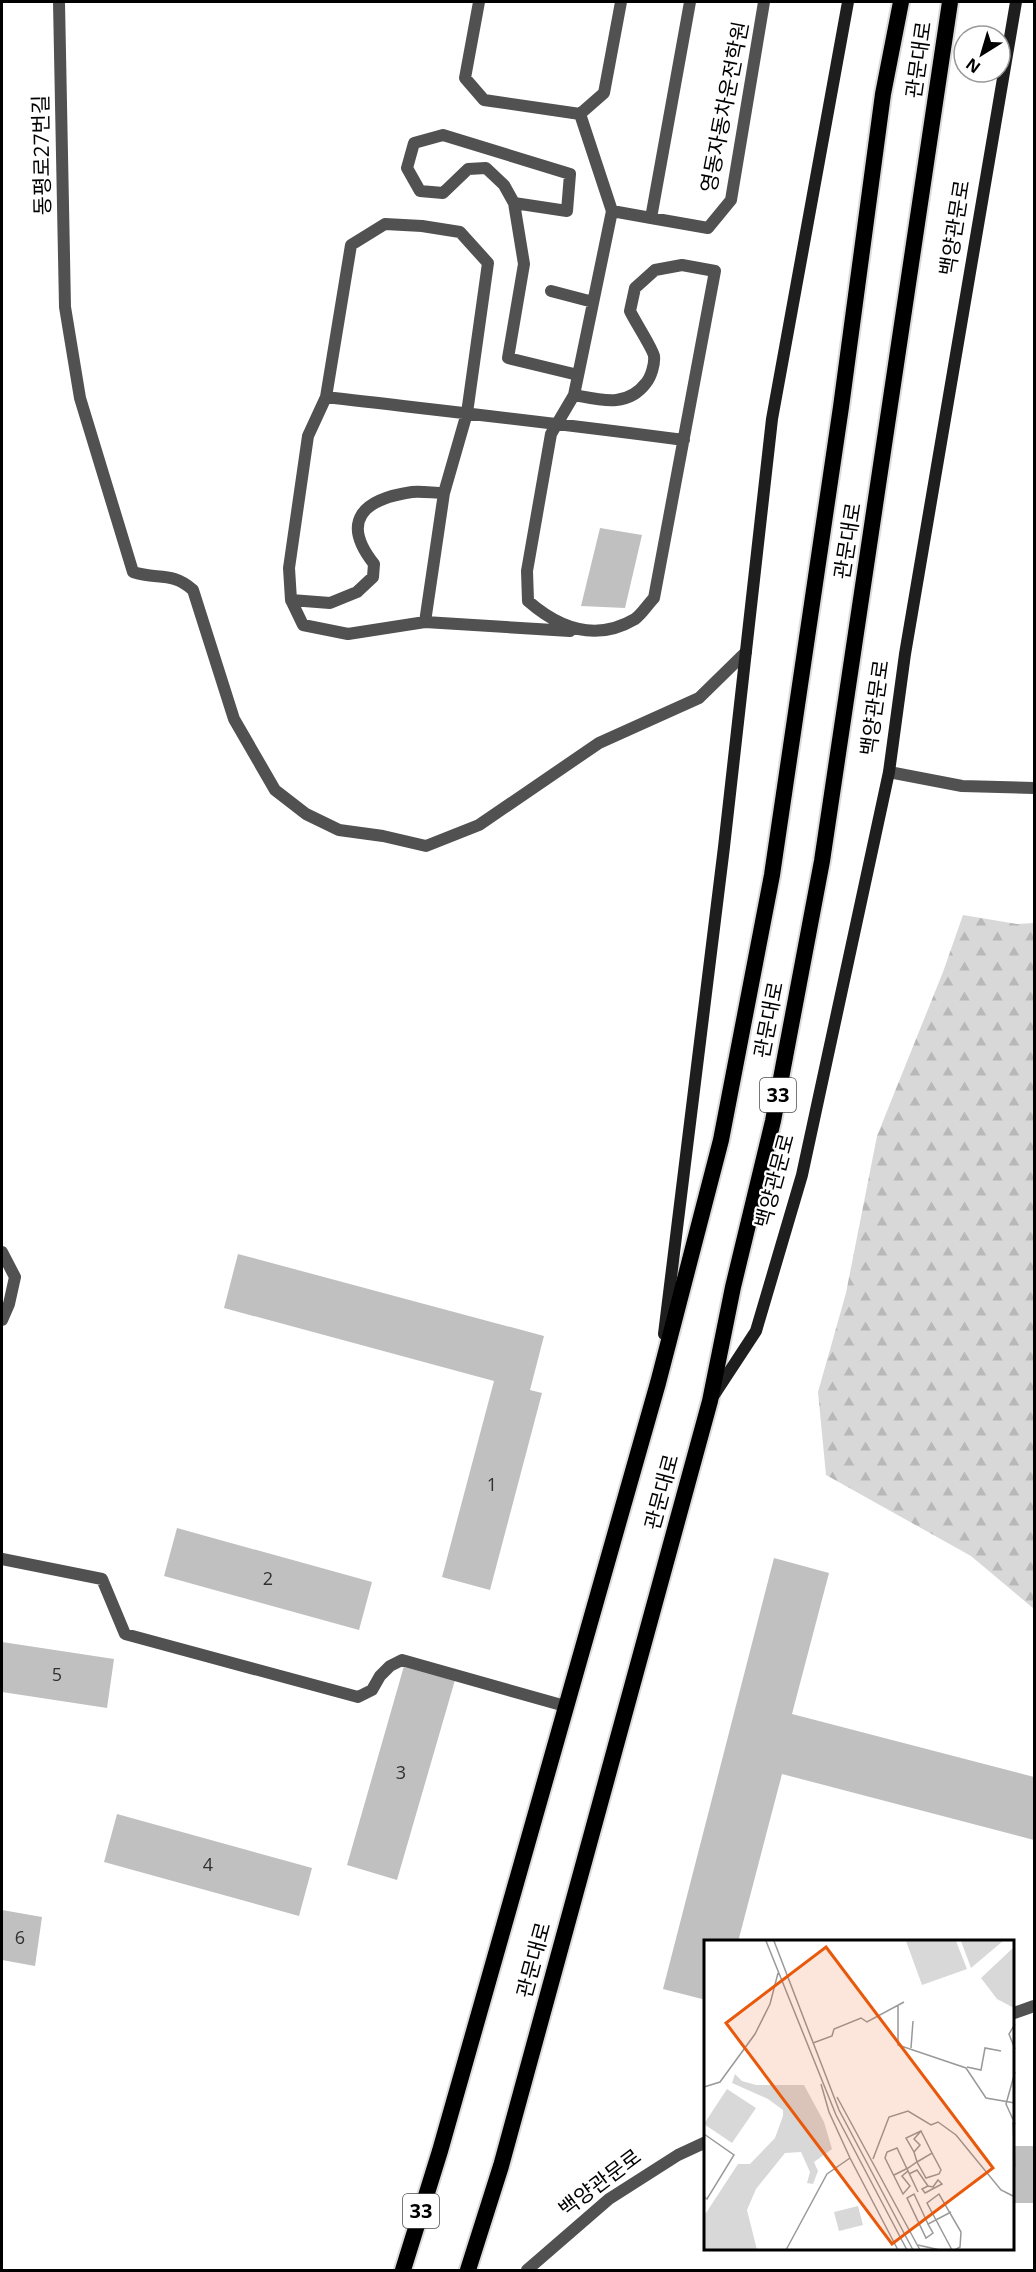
<svg xmlns="http://www.w3.org/2000/svg" width="1036" height="2272" viewBox="0 0 1036 2272" font-family="'Open Sans','Noto Sans KR',sans-serif">
	<style>
		.forest { fill: url(#forest-firs) }
		.building { fill: #c0c0c0 }
		.lines { fill: none; stroke-linecap: round; stroke-linejoin: round }
		.trunk-casing { stroke: #dbdbdb; stroke-width: 20 }
		.service { stroke: #515151; stroke-width: 12 }
		.minor { stroke: #515151; stroke-width: 12 }
		.secondary { stroke: #1e1e1e; stroke-width: 12 }
		.trunk { stroke: #000; stroke-width: 16 }
		.labels { text-anchor: middle; stroke-width: 4.5; stroke-linejoin: round; paint-order: stroke }
		.number-label { font-size: 18px; fill: #303030 }
		.shield { fill: #fff; stroke: #4c4c4c; stroke-width: 1.5 }
		.shield-label { font-size: 20px; font-weight: bold; fill: #000 }
		.street-label { font-size: 21px; fill: #000; stroke: #fff }
		.inset-road { fill: none; stroke: #999; stroke-width: 1.5 }
		.view { fill: #e8590c; fill-opacity: 0.15; stroke: #e8590c; stroke-width: 3 }
		.inset-edge { fill: none; stroke: #000; stroke-width: 3 }
	</style>
	<defs>
		<pattern id="forest-firs" width="22" height="20" patternUnits="userSpaceOnUse" patternTransform="scale(1.5)"><rect width="22" height="20" fill="#d8d8d8"/><path d="M5 1l3.5 6h-7zM16 11l3.5 6h-7z" fill="#b8b8b8"/></pattern>
	</defs>
	<rect width="100%" height="100%" fill="#fff"/>
	<path class="forest" d="M 963,915 L 1017,924 L 1034,923 L 1034,1609 L 971,1556 L 826,1475 L 818,1392 L 846,1293 L 877,1136 L 943,972 Z"/>
	<path class="building" d="M 600,528 L 642,535 L 625,608 L 581,606 Z
		M 238,1254 L 544,1336 L 530,1390 L 542,1393 L 490,1590 L 442,1577 L 494,1381 L 224,1308 Z
		M 177,1528 L 372,1582 L 359,1630 L 164,1576 Z
		M 774,1558 L 829,1573 L 792,1714 L 1034,1777 L 1034,1840 L 782,1774 L 738,1942 L 706,1942 L 706,2000 L 663,1989 Z
		M 2,1642 L 114,1659 L 107,1708 L 2,1692 Z
		M 404,1666 L 455,1680 L 397,1880 L 347,1865 Z
		M 117,1814 L 312,1868 L 299,1916 L 104,1862 Z
		M 2,1910 L 42,1917 L 35,1966 L 2,1960 Z
		M 1014,2146 L 1034,2146 L 1034,2203 L 1014,2203 Z"/>
	<g class="lines">
		<g class="trunk-casing">
			<path id="trunk" d="M 403,2270 L 440,2151 L 658,1383 L 721,1140 L 772,875 L 841,407 L 883,94 L 901,2
				M 468,2270 L 501,2166 L 710,1401 L 733,1287 L 773,1121 L 822,861 L 950,2"/>
		</g>
		<path class="service" d="M 479,2 L 465,78 L 484,100 L 580,114 L 604,93 L 621,2
			M 690,2 L 651,218 L 708,228 L 731,200 L 764,2
			M 580,114 L 612,211 L 651,218
			M 514,203 L 504,185 L 486,168 L 468,169 L 443,193 L 420,191 L 407,168 L 414,143 L 443,135 L 570,174 L 567,211 L 514,203 L 524,264 L 508,358 L 578,375
			M 551,291 L 593,302
			M 574,395 L 551,434 L 527,571 L 528,601 C 560,629 596,642 635,619 C 642,614 648,604 654,598 L 715,271 L 682,265 L 655,270 L 635,288 L 630,311 C 634,320 653,349 654,356 C 655,364 651,377 646,383 C 627,408 601,400 574,395 L 612,211
			M 444,493 L 467,413 L 488,263 L 460,232 L 422,226 L 385,224 L 351,245 L 326,397 C 445,411 564,424 684,440
			M 291,600 L 303,625 L 348,634 L 425,622 L 444,493 C 434,493 422,491 412,492 C 363,499 340,521 374,564 L 373,577 L 357,592 L 330,603 L 291,600 L 289,568 L 308,436 L 326,397
			M 425,622 L 570,631
			M 2,1559 L 102,1579 L 125,1634 L 358,1697 L 372,1690 L 380,1676 L 390,1666 L 402,1660 L 565,1706"/>
		<path class="minor" d="M 59,2 L 65,307 L 80,398 L 133,572 C 157,580 172,571 193,590 L 234,719 L 275,790 L 306,814 L 339,830 L 383,836 L 426,846 L 479,825 L 599,743 L 699,698 L 746,652
			M 889,772 L 962,786 L 1034,788
			M 2,1252 L 15,1277 L 9,1304 L 2,1320
			M 1014,2013 L 1034,2006
			M 527,2270 L 609,2199 L 678,2155 L 706,2142"/>
		<path class="secondary" d="M 664,1334 L 724,847 L 772,419 L 848,2
			M 714,1395 L 756,1331 L 802,1175 L 889,772 L 905,654 L 1016,2"/>
		<use href="#trunk" class="trunk"/>
	</g>
	<g class="labels">
		<g class="number-label">
			<text x="492" y="1491">1</text>
			<text x="268" y="1585">2</text>
			<text x="57" y="1681">5</text>
			<text x="401" y="1779">3</text>
			<text x="208" y="1871">4</text>
			<text x="20" y="1944">6</text>
		</g>
		<g class="shield">
			<rect x="760" y="1078" width="36" height="34" rx="4.5"/>
			<rect x="403" y="2194" width="36" height="34" rx="4.5"/>
		</g>
		<g class="shield-label">
			<text x="778" y="1102">33</text>
			<text x="421" y="2218">33</text>
		</g>
		<g class="street-label">
			<text transform="translate(919 60) rotate(-82)" y="7">관문대로</text>
			<text transform="translate(725 107) rotate(-79)" y="7">영동자동차운전학원</text>
			<text transform="translate(42 155) rotate(-91)" y="7">동평로27번길</text>
			<text transform="translate(955 228) rotate(-81)" y="7">백양관문로</text>
			<text transform="translate(848 541) rotate(-81)" y="7">관문대로</text>
			<text transform="translate(875 708) rotate(-82)" y="7">백양관문로</text>
			<text transform="translate(769 1020) rotate(-79)" y="7">관문대로</text>
			<text transform="translate(775 1181) rotate(-75)" y="7">백양관문로</text>
			<text transform="translate(662 1492) rotate(-75)" y="7">관문대로</text>
			<text transform="translate(534 1960) rotate(-75)" y="7">관문대로</text>
			<text transform="translate(600 2183) rotate(-37)" y="7">백양관문로</text>
		</g>
	</g>
	<g transform="translate(704 1940)">
		<rect width="310" height="310" fill="#fff"/>
		<path d="M 31,134 L 38,141 L 52,145 L 100,145 L 120,182 L 128,209 L 110,222 L 114,231 L 109,244 L 103,243 L 106,232 L 97,212 L 81,213 L 52,249 L 43,270 L 53,310 L 0,310 L 0,276 L 34,224 L 46,224 L 71,198 L 79,176 L 79,170 L 64,159 L 28,143 Z" fill="#d8d8d8"/>
		<path d="M 202,1 L 252,1 L 263,29 L 218,45 ZM 257,1 L 299,1 L 267,28 ZM 310,7 L 310,68 L 293,59 L 277,38 ZM 23,149 L 52,168 L 28,203 L 0,184 ZM 154,266 L 159,285 L 135,291 L 130,272 Z" fill="#d8d8d8"/>
		<path class="inset-road" d="M 62,1 L 132,175 L 203,310M 70,1 L 135,170 L 209,310M 194,66 L 194,105 L 262,128 L 282,158 L 311,163M 311,84 L 305,94 L 311,109M 109,103 L 128,96 L 130,89 L 157,78 L 163,82 L 200,62M 207,108 L 209,81M 263,127 L 277,130 L 281,108 L 297,111M 311,132 L 302,164 L 311,184M 117,144 L 125,172 L 146,218 L 194,310M 0,147 L 16,142 L 51,94 L 66,64 L 74,33M 133,157 L 216,310M 309,182 L 311,227M 217,191 L 202,198 L 210,212 L 216,205 L 210,199 L 217,191 L 228,213M 0,194 L 30,215 L 3,259 L 0,257M 169,219 L 185,177 L 204,171 L 227,185 L 234,182 L 252,195 L 297,250 L 311,257M 204,231 L 193,208 L 183,212 L 181,218 L 199,254 L 206,246 L 198,236 L 204,231 L 214,252M 205,234 L 213,230 L 224,246 L 218,249 L 221,253 L 238,244 L 234,240 L 229,247 L 224,246M 190,235 L 204,228 L 213,222 L 228,213 L 237,230 L 235,234 L 222,238 L 213,222 L 210,212M 224,284 L 210,254 L 203,258 L 222,298 L 229,293 L 224,284 L 247,272M 214,305 L 236,310M 82,310 L 123,234 L 146,218M 248,310 L 223,263 L 235,254 L 257,292 L 256,307 L 251,310"/>
		<path class="view" d="M 122,7 L 289,228 L 188,304 L 22,83 Z"/>
		<rect width="310" height="310" class="inset-edge"/>
	</g>
	<rect width="1036" height="2272" fill="none" stroke="#000000" stroke-width="6"/>
	<g transform="translate(982 54) rotate(217)"><circle r="28" fill="#ffffff" stroke="#999999" stroke-width="1.5"/>
	<path d="M0-4.5L10 22L0 15L-10 22Z" fill="#000000"/>
	<text y="-9" font-size="16" font-weight="bold" text-anchor="middle" fill="#000000">N</text>
	</g>
</svg>
